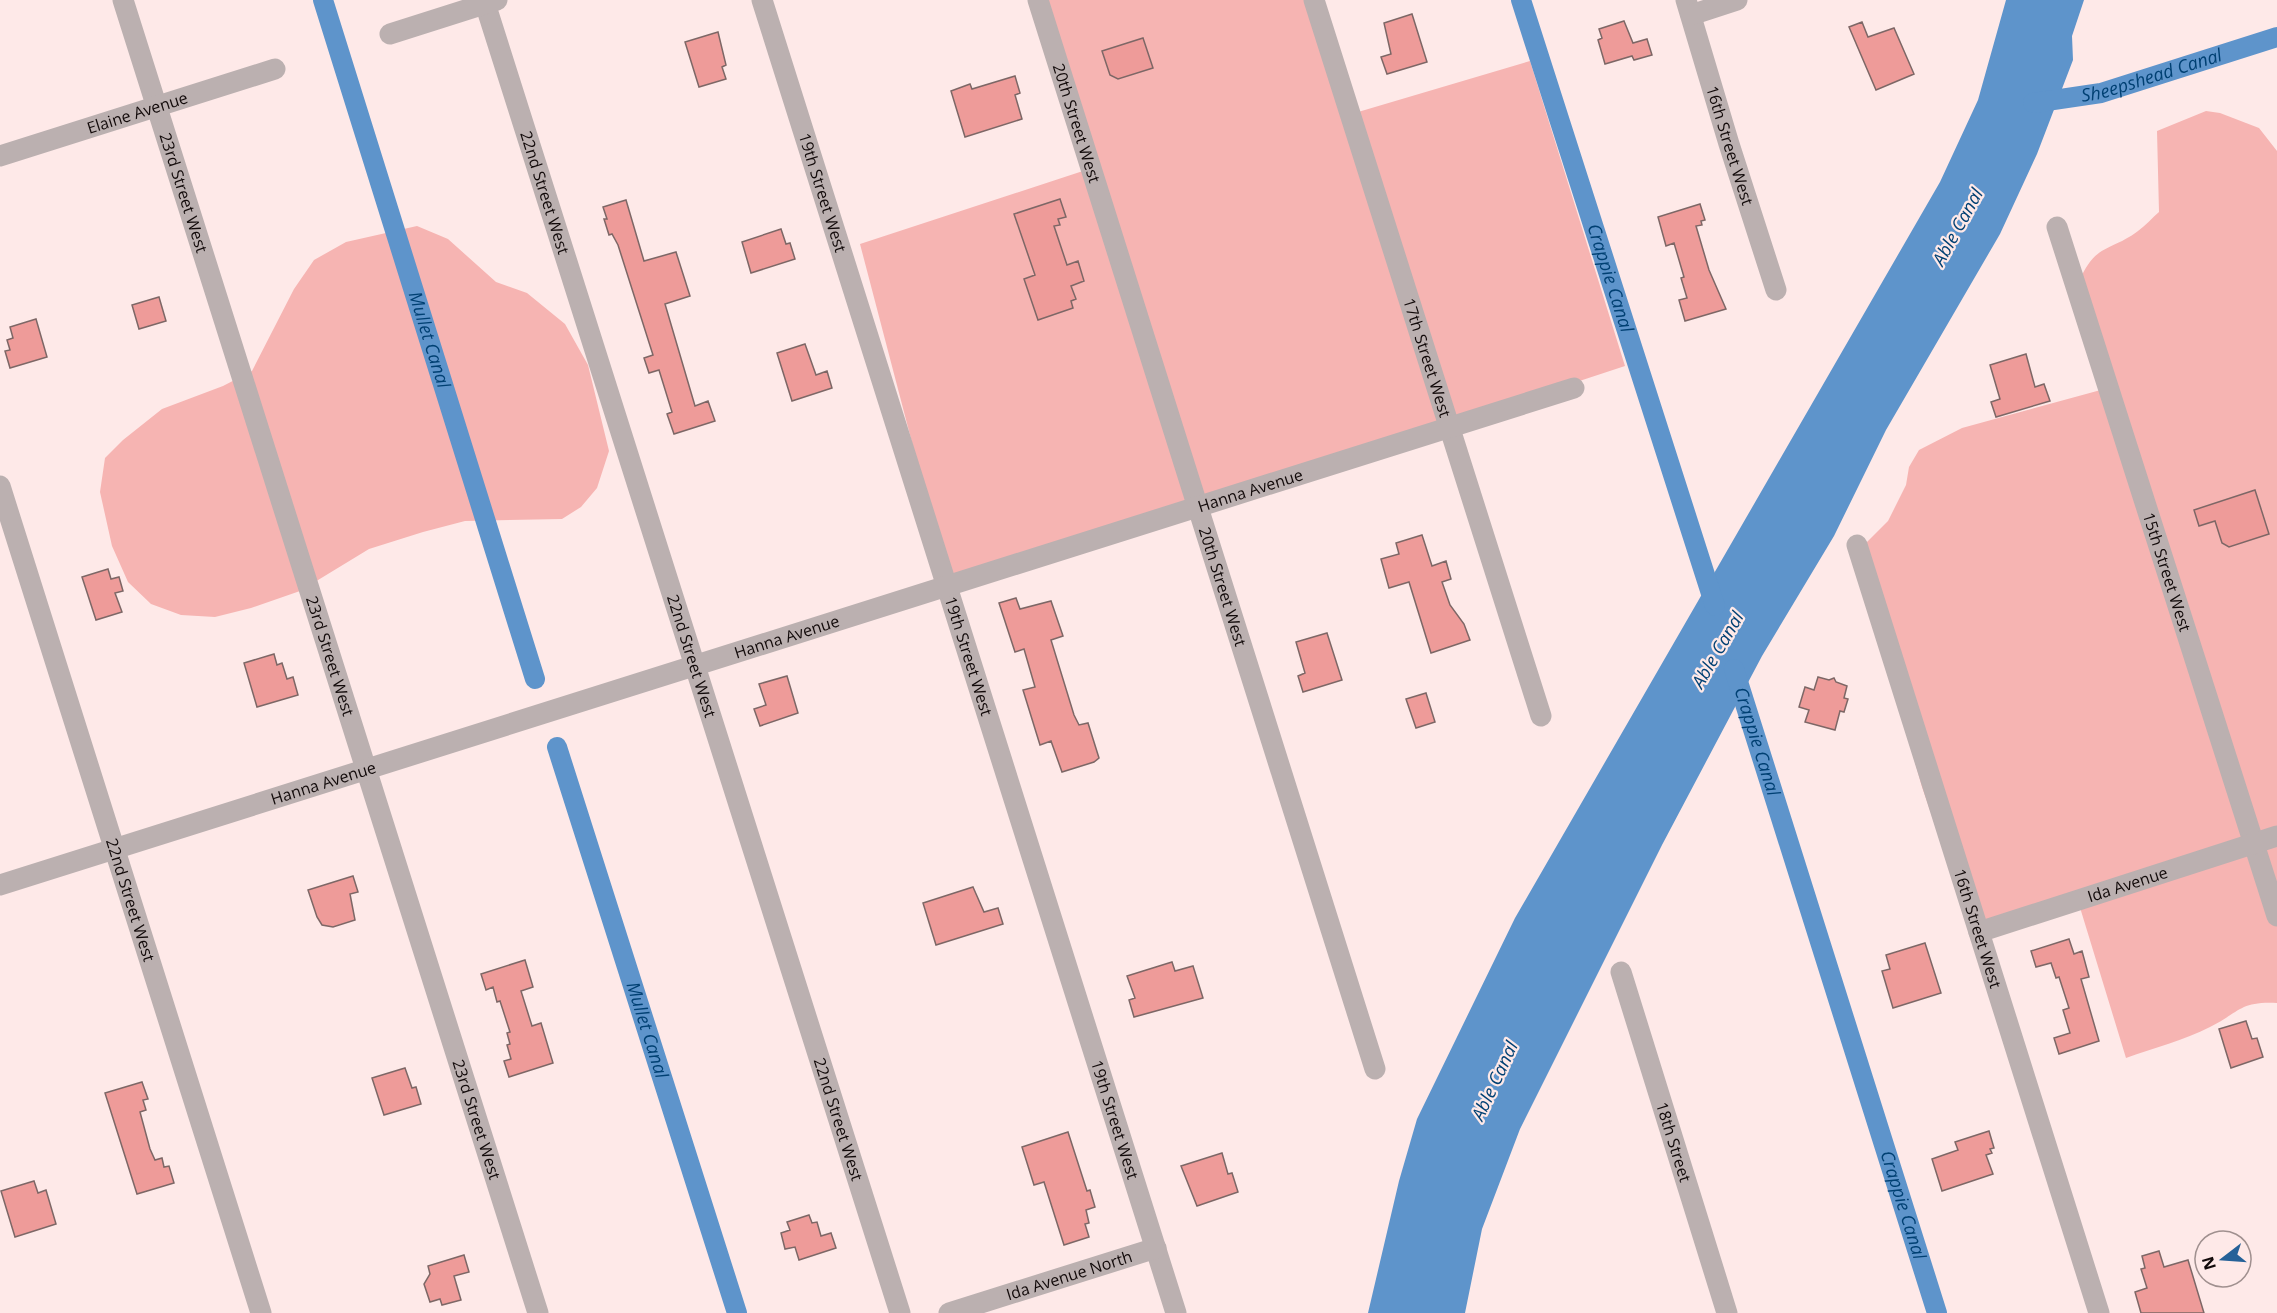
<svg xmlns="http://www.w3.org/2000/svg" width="2277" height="1313" viewBox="0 0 2277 1313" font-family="'Open Sans',sans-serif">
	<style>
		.green { fill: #f6b4b2 }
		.water { fill: #5e94cb }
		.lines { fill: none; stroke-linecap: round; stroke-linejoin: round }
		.canal { stroke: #5e94cb; stroke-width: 20 }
		.building { fill: #ee9b99; stroke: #7d6766; stroke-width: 1.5 }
		.minor { stroke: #bbb0b0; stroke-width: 21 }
		.labels { text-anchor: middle; stroke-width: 4.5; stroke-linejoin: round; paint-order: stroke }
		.street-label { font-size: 16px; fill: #120a0a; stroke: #fee9e8 }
		.water-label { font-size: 18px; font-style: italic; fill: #004073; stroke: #fee9e8 }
	</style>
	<rect width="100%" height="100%" fill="#fee9e8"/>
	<path class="green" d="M 1040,0 L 1314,0 L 1348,115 L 1530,61 L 1625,366 L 1321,466 L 948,580 L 860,244 L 1089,169 Z
		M 2206,111 L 2220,113 L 2259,128 L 2277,151 L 2277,1003 C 2239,1001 2239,1013 2210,1027 C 2184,1040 2154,1048 2126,1058 L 2078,901 L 1973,934 L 1922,787 L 1856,553 L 1888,521 L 1906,485 L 1909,467 L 1919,450 L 1962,428 L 2108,388 L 2079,282 C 2095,243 2110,252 2138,231 C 2145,226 2152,218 2159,212 L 2157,131 Z
		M 417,226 L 448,239 L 496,282 L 527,293 L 565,324 L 588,365 L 609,451 L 597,488 L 581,507 L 562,519 L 465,521 L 423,532 L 369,549 L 300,591 L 251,608 L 215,617 L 181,615 L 151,604 L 128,582 L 112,546 L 100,492 L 105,458 L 123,440 L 162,409 L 223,386 L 252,371 L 294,289 L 314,260 L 346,242 Z"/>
	<path class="water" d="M 2006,0 L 2084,0 L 2072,36 L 2073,60 L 2037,154 L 2000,234 L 1886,430 L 1834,536 L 1762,656 L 1662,845 L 1520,1129 L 1482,1229 L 1465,1313 L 1368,1313 L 1399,1181 L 1417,1119 L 1515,918 L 1940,182 L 1978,100 Z"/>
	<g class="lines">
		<g class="canal">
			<path id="s1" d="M 323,0 L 535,679"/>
			<path id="s2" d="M 1521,0 L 1715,606"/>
			<path id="s3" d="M 2033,103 L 2101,93 L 2277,37"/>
			<path id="s4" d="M 1734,669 L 1937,1313"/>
			<path id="s5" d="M 557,747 L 737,1313"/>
		</g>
	</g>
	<path class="building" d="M 1412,14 L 1427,62 L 1387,74 L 1381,57 L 1391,54 L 1384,23 Z
		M 1624,21 L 1633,43 L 1647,39 L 1652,55 L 1634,60 L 1632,56 L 1605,64 L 1598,40 L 1602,38 L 1599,29 Z
		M 1862,22 L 1868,37 L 1894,28 L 1914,74 L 1876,90 L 1849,27 Z
		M 718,32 L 726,65 L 722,67 L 726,79 L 699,87 L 685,42 Z
		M 1143,38 L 1153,68 L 1118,79 L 1110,75 L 1102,51 Z
		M 1015,76 L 1020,93 L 1015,95 L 1022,119 L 965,137 L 951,91 L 970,84 L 972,89 Z
		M 1060,199 L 1066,217 L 1058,219 L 1060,225 L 1054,226 L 1067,265 L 1078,261 L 1084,281 L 1071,286 L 1076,299 L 1071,301 L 1073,308 L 1038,320 L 1024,279 L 1035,275 L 1014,214 Z
		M 626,200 L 644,261 L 676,252 L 690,296 L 665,304 L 695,406 L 708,401 L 715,421 L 674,434 L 667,414 L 672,412 L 659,370 L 649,373 L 644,358 L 653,355 L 618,245 L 612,234 L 609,235 L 604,219 L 607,219 L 603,207 Z
		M 1700,204 L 1705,220 L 1701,221 L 1702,225 L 1696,226 L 1709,270 L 1726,309 L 1685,321 L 1679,300 L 1687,298 L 1681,278 L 1684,277 L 1674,243 L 1666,246 L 1658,217 Z
		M 781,229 L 786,244 L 790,243 L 795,259 L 751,273 L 742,242 Z
		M 159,297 L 166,321 L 139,329 L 132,305 Z
		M 36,319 L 47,357 L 10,368 L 5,351 L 10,350 L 7,340 L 13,338 L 10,327 Z
		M 805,344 L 816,375 L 827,371 L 832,388 L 792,401 L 777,353 Z
		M 2026,354 L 2035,387 L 2044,384 L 2050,401 L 1996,417 L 1991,402 L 2000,399 L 1990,365 Z
		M 2255,490 L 2269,534 L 2229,547 L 2222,543 L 2215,521 L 2199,526 L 2194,510 Z
		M 1422,535 L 1432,566 L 1446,561 L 1451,579 L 1442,582 L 1450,605 L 1464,624 L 1470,640 L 1431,653 L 1409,582 L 1389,588 L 1381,559 L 1399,554 L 1396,543 Z
		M 108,569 L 111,579 L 119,577 L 123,591 L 115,593 L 122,612 L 96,620 L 82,577 Z
		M 1016,598 L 1020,609 L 1051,601 L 1063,636 L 1051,640 L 1074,715 L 1079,725 L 1088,723 L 1099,758 L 1094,762 L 1062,772 L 1051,741 L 1040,745 L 1023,690 L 1035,687 L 1024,649 L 1015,652 L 999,603 Z
		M 1327,633 L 1342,680 L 1303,692 L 1298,676 L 1305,673 L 1296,642 Z
		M 274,654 L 277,665 L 282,663 L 287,679 L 293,677 L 298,695 L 257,707 L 244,663 Z
		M 787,676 L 798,713 L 760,726 L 754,709 L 766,705 L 759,684 Z
		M 1818,677 L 1829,680 L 1834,678 L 1836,682 L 1847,686 L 1844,698 L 1848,699 L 1844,712 L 1840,711 L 1835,730 L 1805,722 L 1809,710 L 1799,707 L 1805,687 L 1814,690 Z
		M 1426,693 L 1435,722 L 1416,728 L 1406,699 Z
		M 353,876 L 358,892 L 350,894 L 355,920 L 333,927 L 322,925 L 317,917 L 308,890 Z
		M 973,887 L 984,912 L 998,908 L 1003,924 L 936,945 L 923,903 Z
		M 2069,939 L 2074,954 L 2082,951 L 2089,977 L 2081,979 L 2099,1041 L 2059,1054 L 2054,1038 L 2070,1033 L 2063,1010 L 2069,1008 L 2059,977 L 2056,978 L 2051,963 L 2036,967 L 2031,951 Z
		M 1925,943 L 1941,993 L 1893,1008 L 1882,971 L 1890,969 L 1886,955 Z
		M 525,960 L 533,987 L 521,991 L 532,1026 L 541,1023 L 553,1063 L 509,1077 L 504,1061 L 511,1059 L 507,1045 L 510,1044 L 507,1033 L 510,1032 L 500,1001 L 497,1002 L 493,987 L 486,990 L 481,974 Z
		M 1172,962 L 1175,971 L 1193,966 L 1203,998 L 1134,1017 L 1129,1000 L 1135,998 L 1127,976 Z
		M 2246,1021 L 2252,1039 L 2257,1038 L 2263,1057 L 2231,1068 L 2219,1029 Z
		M 405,1068 L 412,1088 L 416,1087 L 421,1104 L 384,1115 L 372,1078 Z
		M 142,1082 L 148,1099 L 143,1100 L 146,1110 L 140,1112 L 150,1149 L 155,1160 L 162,1158 L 164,1167 L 169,1166 L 174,1183 L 137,1194 L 105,1093 Z
		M 1989,1131 L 1994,1148 L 1990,1149 L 1992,1153 L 1986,1155 L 1993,1174 L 1942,1191 L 1932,1159 L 1958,1150 L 1955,1142 Z
		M 1068,1132 L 1087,1191 L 1090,1190 L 1095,1207 L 1086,1210 L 1089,1223 L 1085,1224 L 1089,1237 L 1064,1245 L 1044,1182 L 1034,1185 L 1022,1147 Z
		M 1222,1153 L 1228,1174 L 1232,1173 L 1238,1192 L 1197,1206 L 1181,1166 Z
		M 34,1181 L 38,1193 L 46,1190 L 56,1224 L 15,1237 L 1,1191 Z
		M 809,1215 L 812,1223 L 817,1222 L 821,1236 L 831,1233 L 836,1248 L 799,1260 L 795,1247 L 785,1249 L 781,1233 L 790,1230 L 787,1222 Z
		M 2159,1251 L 2164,1267 L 2188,1260 L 2204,1313 L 2141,1313 L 2135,1292 L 2147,1288 L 2141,1269 L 2145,1268 L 2142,1256 Z
		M 464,1255 L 469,1272 L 454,1276 L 461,1300 L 442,1305 L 440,1299 L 430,1302 L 424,1284 L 430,1274 L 428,1266 Z"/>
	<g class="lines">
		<g class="minor">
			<path id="s6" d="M 123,0 L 538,1313"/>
			<path id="s7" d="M 484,0 L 900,1313"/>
			<path id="s8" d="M 762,0 L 1176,1313"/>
			<path id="s9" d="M 1038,0 L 1375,1069"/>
			<path id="s10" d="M 1314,0 L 1541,716"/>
			<path id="s11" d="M 1686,0 L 1729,144 L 1776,290"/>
			<path d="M 1691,15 L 1737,0"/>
			<path d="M 390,34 L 497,0"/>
			<path id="s12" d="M 0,156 L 275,69"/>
			<path id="s13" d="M 2057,227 L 2277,916"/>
			<path id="s14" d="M 0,486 L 261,1313"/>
			<path id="s15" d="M 1857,545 L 2099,1313"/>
			<path id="s16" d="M 0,885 L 1574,388"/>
			<path id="s17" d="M 1979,932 L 2277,836"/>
			<path id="s18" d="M 1621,972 L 1727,1313"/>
			<path id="s19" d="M 949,1313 L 1156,1248"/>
		</g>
	</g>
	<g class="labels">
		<g class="street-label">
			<text dy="6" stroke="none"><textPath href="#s12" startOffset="144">Elaine Avenue</textPath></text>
			<text dy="6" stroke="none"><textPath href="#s9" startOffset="129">20th Street West</textPath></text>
			<text dy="6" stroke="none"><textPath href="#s11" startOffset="152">16th Street West</textPath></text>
			<text dy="6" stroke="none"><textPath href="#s6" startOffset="202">23rd Street West</textPath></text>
			<text dy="6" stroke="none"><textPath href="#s7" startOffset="202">22nd Street West</textPath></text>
			<text dy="6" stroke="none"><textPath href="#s8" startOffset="202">19th Street West</textPath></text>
			<text dy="6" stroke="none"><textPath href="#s10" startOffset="375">17th Street West</textPath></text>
			<text dy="6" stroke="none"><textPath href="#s16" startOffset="1311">Hanna Avenue</textPath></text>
			<text dy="6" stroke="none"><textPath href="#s13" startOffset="362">15th Street West</textPath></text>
			<text dy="6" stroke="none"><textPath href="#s9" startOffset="615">20th Street West</textPath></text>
			<text dy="6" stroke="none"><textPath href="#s16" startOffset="825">Hanna Avenue</textPath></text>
			<text dy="6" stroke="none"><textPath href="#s8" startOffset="688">19th Street West</textPath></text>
			<text dy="6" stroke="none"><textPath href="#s6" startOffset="688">23rd Street West</textPath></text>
			<text dy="6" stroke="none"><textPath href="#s7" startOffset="688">22nd Street West</textPath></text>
			<text dy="6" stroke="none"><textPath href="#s16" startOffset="339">Hanna Avenue</textPath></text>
			<text dy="6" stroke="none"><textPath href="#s17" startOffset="156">Ida Avenue</textPath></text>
			<text dy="6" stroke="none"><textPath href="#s14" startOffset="434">22nd Street West</textPath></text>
			<text dy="6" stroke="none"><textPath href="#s15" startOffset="402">16th Street West</textPath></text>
			<text dy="6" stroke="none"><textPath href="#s6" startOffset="1174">23rd Street West</textPath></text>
			<text dy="6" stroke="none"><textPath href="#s7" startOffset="1174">22nd Street West</textPath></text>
			<text dy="6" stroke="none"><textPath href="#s8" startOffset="1174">19th Street West</textPath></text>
			<text dy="6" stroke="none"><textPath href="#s18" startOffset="178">18th Street</textPath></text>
			<text dy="6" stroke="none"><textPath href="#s19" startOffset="126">Ida Avenue North</textPath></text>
		</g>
		<g class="water-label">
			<text dy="6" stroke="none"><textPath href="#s3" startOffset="122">Sheepshead Canal</textPath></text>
			<text transform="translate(1958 227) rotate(-61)" y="6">Able Canal</text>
			<text dy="6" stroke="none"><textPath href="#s2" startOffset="292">Crappie Canal</textPath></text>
			<text dy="6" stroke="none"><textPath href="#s1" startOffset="356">Mullet Canal</textPath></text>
			<text transform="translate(1718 650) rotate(-60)" y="6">Able Canal</text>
			<text dy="6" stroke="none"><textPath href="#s4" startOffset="76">Crappie Canal</textPath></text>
			<text dy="6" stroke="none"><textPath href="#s5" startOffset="297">Mullet Canal</textPath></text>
			<text transform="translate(1495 1081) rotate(-65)" y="6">Able Canal</text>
			<text dy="6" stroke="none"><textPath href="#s4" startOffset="562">Crappie Canal</textPath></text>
		</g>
	</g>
	<g transform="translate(2223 1259) rotate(253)"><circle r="28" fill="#fee9e8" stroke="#a0908f" stroke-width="1.5"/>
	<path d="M0-4.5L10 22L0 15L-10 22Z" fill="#256198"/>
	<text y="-9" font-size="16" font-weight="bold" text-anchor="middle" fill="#120a0a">N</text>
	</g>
</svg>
